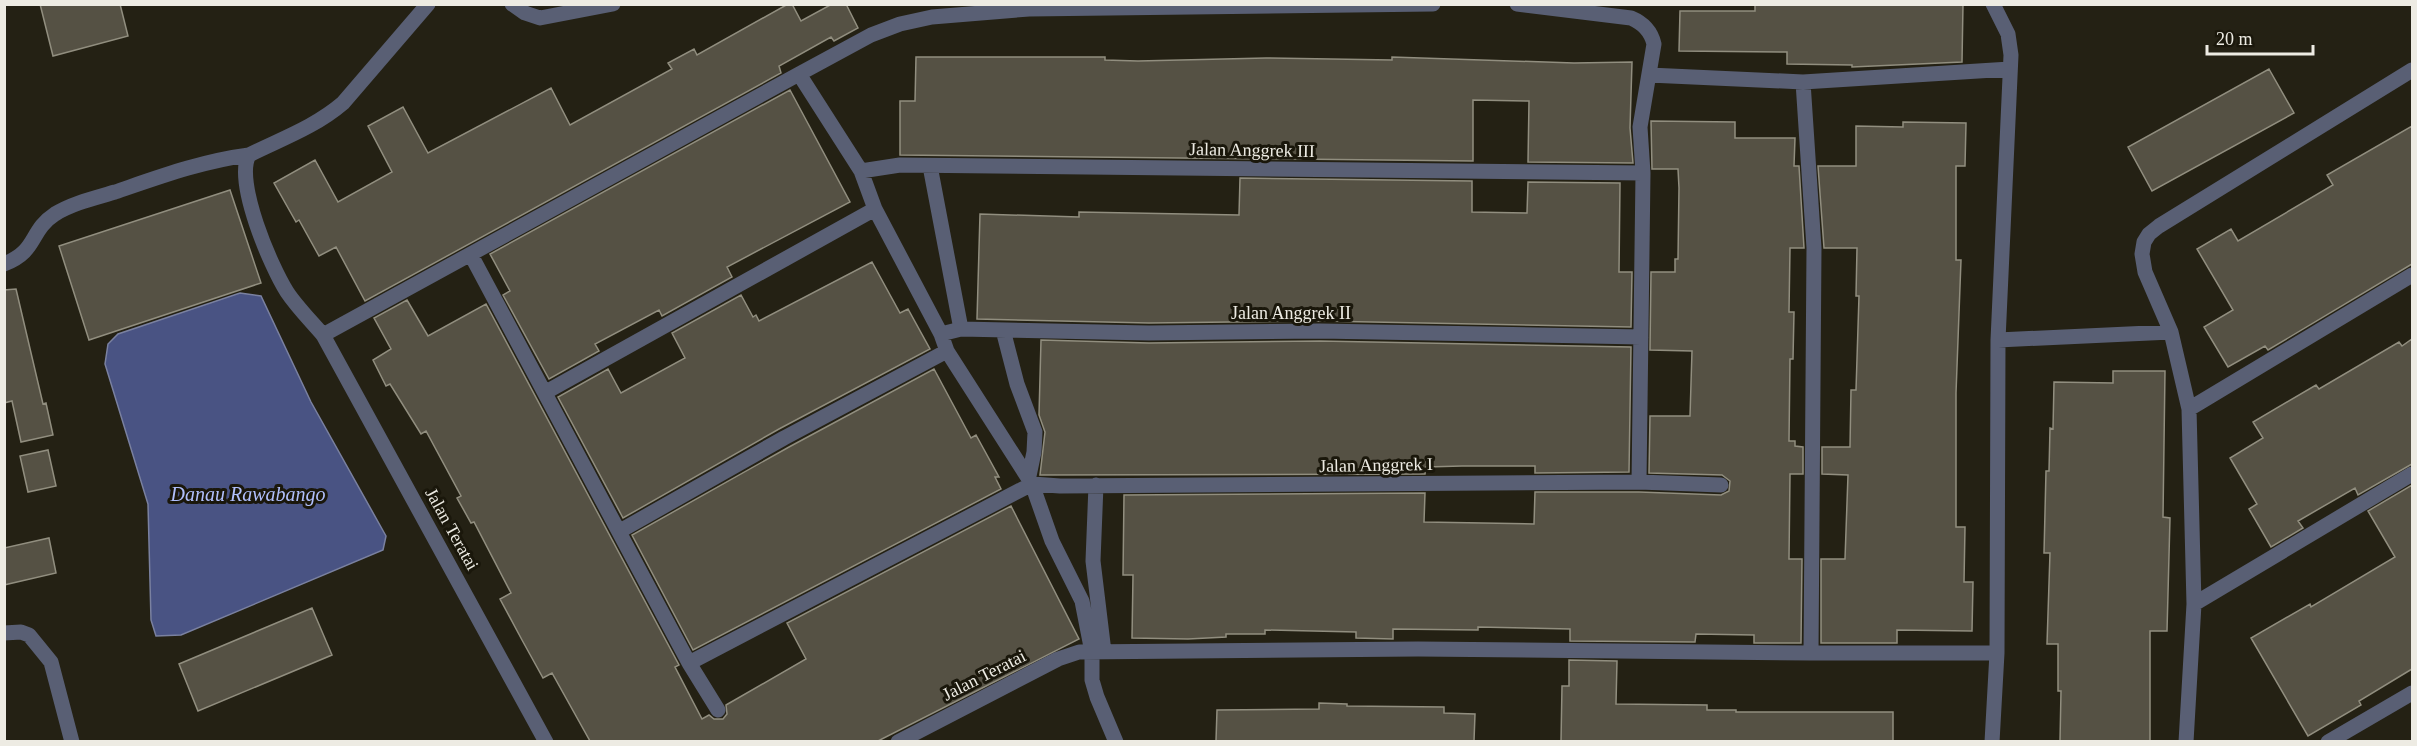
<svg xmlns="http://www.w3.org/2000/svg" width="2417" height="746" viewBox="0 0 2417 746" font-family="'Times New Roman',serif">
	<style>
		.water { fill: #495383; stroke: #7a81a0; stroke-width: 1.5 }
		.building { fill: #555144; stroke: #918e7f; stroke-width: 1.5 }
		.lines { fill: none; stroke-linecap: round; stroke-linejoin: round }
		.minor { stroke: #595f74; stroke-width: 15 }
		.labels { text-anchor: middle; stroke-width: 6; stroke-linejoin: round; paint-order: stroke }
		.street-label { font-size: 18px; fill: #edebe3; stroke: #1a170b }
		.water-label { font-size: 20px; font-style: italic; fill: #b0bffc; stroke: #1a170b }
	</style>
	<rect width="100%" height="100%" fill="#242114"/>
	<path class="water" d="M 240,293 L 261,296 L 311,402 L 386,536 L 383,550 L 181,635 L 156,636 L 151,620 L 148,504 L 105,364 L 108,344 L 118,334 Z"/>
	<path class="building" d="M 40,4 L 120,4 L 128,36 L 53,56 Z
		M 788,4 L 792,4 L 801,21 L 832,4 L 846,4 L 858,28 L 834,41 L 831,37 L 779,66 L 781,73 L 365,301 L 336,247 L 319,256 L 299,220 L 296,222 L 274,183 L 315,160 L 338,202 L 392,172 L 368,126 L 403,107 L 428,153 L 551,88 L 570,125 L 672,69 L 668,63 L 694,49 L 697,55 Z
		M 1755,4 L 1963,4 L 1962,62 L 1852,67 L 1852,65 L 1787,64 L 1787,52 L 1679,51 L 1680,11 L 1755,11 Z
		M 916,57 L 1105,57 L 1105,60 L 1138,61 L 1266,58 L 1392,60 L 1392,57 L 1574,63 L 1632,62 L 1630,128 L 1633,163 L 1528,162 L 1529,101 L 1473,100 L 1473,161 L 900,155 L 900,101 L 915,101 Z
		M 2269,69 L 2294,113 L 2152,191 L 2128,147 Z
		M 790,90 L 850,202 L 727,267 L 732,277 L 662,316 L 659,310 L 595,344 L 599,351 L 549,379 L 503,295 L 510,291 L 490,254 Z
		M 1651,121 L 1735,122 L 1735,138 L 1795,138 L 1794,166 L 1799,166 L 1804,248 L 1790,248 L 1789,312 L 1794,312 L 1793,359 L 1790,359 L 1789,441 L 1795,441 L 1795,446 L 1803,447 L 1803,474 L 1790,474 L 1789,559 L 1802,559 L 1801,643 L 1754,643 L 1754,635 L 1696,634 L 1695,642 L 1570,641 L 1570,629 L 1478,627 L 1478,630 L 1393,629 L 1393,639 L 1356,638 L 1356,632 L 1265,630 L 1265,634 L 1226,634 L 1226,637 L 1188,639 L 1132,638 L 1133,575 L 1123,575 L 1124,495 L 1425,493 L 1424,522 L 1534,524 L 1535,492 L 1639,492 L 1721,495 L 1729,491 L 1730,481 L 1722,475 L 1649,473 L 1650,416 L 1690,416 L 1692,351 L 1650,350 L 1651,272 L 1675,272 L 1675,259 L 1678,259 L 1679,188 L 1678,169 L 1652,169 Z
		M 1903,122 L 1966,123 L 1965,166 L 1956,166 L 1956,260 L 1961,260 L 1956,393 L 1956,527 L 1965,527 L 1964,582 L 1973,582 L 1972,631 L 1897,630 L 1897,643 L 1821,643 L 1821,559 L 1845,559 L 1848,475 L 1822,474 L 1822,447 L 1850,447 L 1851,390 L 1856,390 L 1859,296 L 1856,296 L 1857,248 L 1824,248 L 1818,166 L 1856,166 L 1856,126 L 1903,127 Z
		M 2412,126 L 2412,264 L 2268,350 L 2265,346 L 2228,367 L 2204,327 L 2233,310 L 2197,249 L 2231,229 L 2238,241 L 2333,185 L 2327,175 Z
		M 1240,178 L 1472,181 L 1472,212 L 1527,213 L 1528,182 L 1620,183 L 1619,272 L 1632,272 L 1631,327 L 1320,321 L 1149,323 L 977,319 L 980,214 L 1079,217 L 1079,212 L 1239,215 Z
		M 230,190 L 261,283 L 89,340 L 59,246 Z
		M 872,262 L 900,313 L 908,309 L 930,349 L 779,429 L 623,518 L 558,397 L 608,369 L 621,393 L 685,358 L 672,333 L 741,295 L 753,317 L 756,315 L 759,321 Z
		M 16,289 L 43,404 L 46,403 L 53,435 L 21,442 L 12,401 L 4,403 L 4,290 Z
		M 407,300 L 428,336 L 486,304 L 679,665 L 675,667 L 702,719 L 709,715 L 714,719 L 723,719 L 727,714 L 726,705 L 806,659 L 787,623 L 1011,506 L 1079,639 L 878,741 L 590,741 L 552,673 L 543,678 L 522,640 L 500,599 L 511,593 L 474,522 L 471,523 L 457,498 L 461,496 L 426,431 L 421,434 L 390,384 L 386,386 L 373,360 L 391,349 L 374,318 Z
		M 2412,339 L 2412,464 L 2358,495 L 2355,488 L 2298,521 L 2303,528 L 2271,547 L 2249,509 L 2257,504 L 2230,458 L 2263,438 L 2253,422 L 2316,385 L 2319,389 L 2399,342 L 2402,346 Z
		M 1041,340 L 1149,343 L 1320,341 L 1631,347 L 1629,472 L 1535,473 L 1535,466 L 1462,466 L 1426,467 L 1425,474 L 1040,475 L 1045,432 L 1039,415 Z
		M 934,369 L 971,438 L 976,435 L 999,477 L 995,477 L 1001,489 L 693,650 L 632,535 L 789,447 Z
		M 2113,371 L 2165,371 L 2163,517 L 2170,518 L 2167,631 L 2150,631 L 2150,741 L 2060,741 L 2061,691 L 2058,691 L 2058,644 L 2047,644 L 2050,553 L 2044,553 L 2046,471 L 2049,471 L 2050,428 L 2053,429 L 2054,382 L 2113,383 Z
		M 48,450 L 56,486 L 28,492 L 20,456 Z
		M 2412,485 L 2412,669 L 2359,701 L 2361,705 L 2308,736 L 2251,638 L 2310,604 L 2311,607 L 2395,557 L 2368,511 Z
		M 49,538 L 56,573 L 4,585 L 4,548 Z
		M 312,608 L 332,655 L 198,711 L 179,664 Z
		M 1569,660 L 1617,661 L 1616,704 L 1707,705 L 1707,710 L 1736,710 L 1736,712 L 1893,712 L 1893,741 L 1561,741 L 1562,686 L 1569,686 Z
		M 1319,703 L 1347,704 L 1347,706 L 1444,707 L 1444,713 L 1475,714 L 1474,741 L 1216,741 L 1217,710 L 1319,709 Z"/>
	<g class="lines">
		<path class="minor" d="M 428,4 L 343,103 C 315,127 281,139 249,155 C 234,181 271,267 287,292 C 297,307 311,321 323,335 L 546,742
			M 512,4 L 525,13 L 540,18 L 613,4
			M 1517,4 L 1631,18 C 1643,23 1651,31 1654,44 L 1640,127 L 1643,173 L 1639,482
			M 799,74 L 861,171 L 875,209 L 941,334 L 947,351 L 1032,484 L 1052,541 L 1082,601 L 1092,652 L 1092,680 L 1097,697 L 1116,742
			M 1649,75 L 1803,82 L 2010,69
			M 1803,82 L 1814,248 L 1811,653
			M 930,166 L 961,329
			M 861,171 L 900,165 L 1643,173
			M 471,255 L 689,663 L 718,710
			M 4,264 C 38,251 29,231 55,214 C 73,203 95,198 115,192 C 159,177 202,161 249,155
			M 1003,330 L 1017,384 L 1035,432 L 1034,452 L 1029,476
			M 941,334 L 961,329 L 1149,333 L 1320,331 L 1641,337
			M 323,335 L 799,74 L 871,35 L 900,24 L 932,17 L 1029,9 L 1433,4
			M 1998,340 L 2171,332
			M 546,392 L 875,209
			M 2189,409 L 2412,275
			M 1096,485 L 1093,561 L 1104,652
			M 620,531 L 784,438 L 947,351
			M 2194,604 L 2412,474
			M 4,633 L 21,632 L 29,635 L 51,662 L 72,742
			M 689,663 L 1032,484 L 1060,486 L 1639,482 L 1721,485
			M 898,742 L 1058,659 L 1079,652 L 1418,649 L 1811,653 L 1997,653
			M 1992,742 L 1997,653 L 1998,340 L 2011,55 L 2008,34 L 1993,4
			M 2186,742 L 2194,604 L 2189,409 L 2171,332 L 2145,272 L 2142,254 L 2144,242 L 2149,234 L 2159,226 L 2412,70
			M 2328,742 L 2412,693"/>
	</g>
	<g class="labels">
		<g class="street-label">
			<text transform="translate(1252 150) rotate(1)" y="6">Jalan Anggrek III</text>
			<text x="1291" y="319">Jalan Anggrek II</text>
			<text transform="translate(1376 465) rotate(-1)" y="6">Jalan Anggrek I</text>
			<text transform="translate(452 529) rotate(61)" y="6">Jalan Teratai</text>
			<text transform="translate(984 675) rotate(-27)" y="6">Jalan Teratai</text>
		</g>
		<g class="water-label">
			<text x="248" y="501">Danau Rawabango</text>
		</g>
	</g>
	<rect width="2417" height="746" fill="none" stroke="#edebe3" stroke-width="12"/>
	<path d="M2207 45v9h106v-9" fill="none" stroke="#edebe3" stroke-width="3"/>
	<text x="2216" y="45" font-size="18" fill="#edebe3" stroke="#1a170b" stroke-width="4.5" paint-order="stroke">20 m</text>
</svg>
